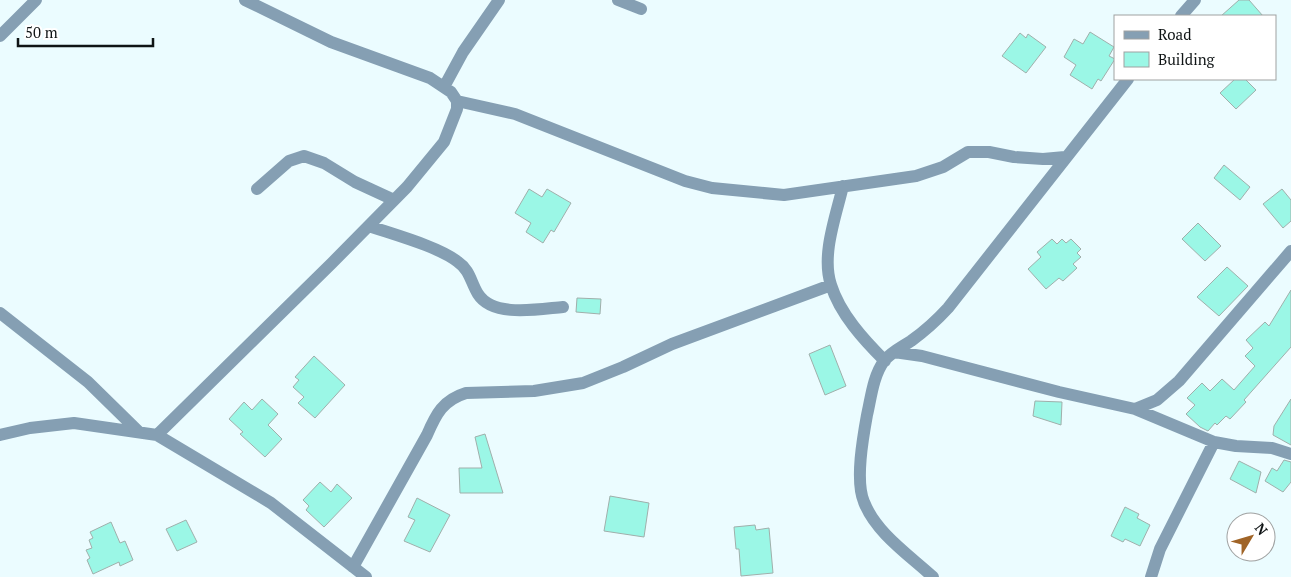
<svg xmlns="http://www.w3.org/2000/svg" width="1291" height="577" viewBox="0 0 1291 577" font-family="'PT Serif',serif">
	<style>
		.building { fill: #9bf7e6; stroke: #a0afab }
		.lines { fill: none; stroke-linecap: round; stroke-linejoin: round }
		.minor { stroke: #859fb3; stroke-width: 12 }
	</style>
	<rect width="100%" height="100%" fill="#ebfcff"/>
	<path class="building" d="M 1239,0 L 1249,0 L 1263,16 L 1221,16 Z
		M 1090,32 L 1114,47 L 1109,56 L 1115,59 L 1101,81 L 1098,79 L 1092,89 L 1070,75 L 1076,65 L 1064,57 L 1074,39 L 1083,44 Z
		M 1020,33 L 1026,38 L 1028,34 L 1046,47 L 1026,73 L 1002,56 Z
		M 1235,79 L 1245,79 L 1256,90 L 1236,109 L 1220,93 Z
		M 1224,165 L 1250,187 L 1240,200 L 1214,178 Z
		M 529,189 L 542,197 L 547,189 L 571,203 L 554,232 L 551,230 L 543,243 L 526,232 L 531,223 L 515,213 Z
		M 1282,189 L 1291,200 L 1291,221 L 1283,228 L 1263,204 Z
		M 1198,223 L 1221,246 L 1205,261 L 1182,239 Z
		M 1052,239 L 1057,244 L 1062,239 L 1066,243 L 1071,239 L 1081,249 L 1077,253 L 1081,257 L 1073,264 L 1077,268 L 1063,281 L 1059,278 L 1046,289 L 1028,269 L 1041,257 L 1037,252 Z
		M 1227,267 L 1248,286 L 1219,316 L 1197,297 Z
		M 1291,290 L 1291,347 L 1244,400 L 1246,402 L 1230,419 L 1226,416 L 1217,425 L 1215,423 L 1208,431 L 1200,427 L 1186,414 L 1195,405 L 1187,398 L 1202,383 L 1210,391 L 1222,379 L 1234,390 L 1255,366 L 1245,356 L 1253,348 L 1246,340 L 1265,322 L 1269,326 Z
		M 577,298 L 601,299 L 600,314 L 576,312 Z
		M 830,345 L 846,386 L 825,395 L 809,354 Z
		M 314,356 L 345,385 L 315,418 L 298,403 L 304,397 L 293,387 L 299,380 L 295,377 Z
		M 262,399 L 278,414 L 268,425 L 282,439 L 265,457 L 240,434 L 243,432 L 229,419 L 244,402 L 252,410 Z
		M 1291,399 L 1291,445 L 1273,435 L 1274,426 Z
		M 1035,401 L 1062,402 L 1061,425 L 1033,416 Z
		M 485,434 L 503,493 L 460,493 L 459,468 L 482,468 L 475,437 Z
		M 1284,460 L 1291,462 L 1291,482 L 1283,492 L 1265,481 L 1272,468 L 1277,471 Z
		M 1239,461 L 1261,472 L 1256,493 L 1230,479 Z
		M 320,482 L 331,492 L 337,484 L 352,498 L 324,527 L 306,510 L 309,506 L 303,500 Z
		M 610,496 L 649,503 L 644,537 L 604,531 Z
		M 417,498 L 450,515 L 430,552 L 404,541 L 415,520 L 408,517 Z
		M 1125,507 L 1139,514 L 1137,518 L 1150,525 L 1140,546 L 1125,539 L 1123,542 L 1111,536 Z
		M 186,520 L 197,542 L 177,551 L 166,529 Z
		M 111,522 L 120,543 L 125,541 L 133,560 L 120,566 L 119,562 L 93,574 L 87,560 L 90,558 L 86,550 L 92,548 L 89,540 L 93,538 L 90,532 Z
		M 755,525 L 756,530 L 769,528 L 773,573 L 741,576 L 739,549 L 736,549 L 734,527 Z"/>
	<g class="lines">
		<path class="minor" d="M 618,0 L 641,9
			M 1181,16 L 1195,0
			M 0,36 L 36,0
			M 444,87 L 463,52 L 499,0
			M 457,101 L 515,114 L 685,181 L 712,188 L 784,195 L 916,176 L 943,167 L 968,152 L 989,152 L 1014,157 L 1043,159 L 1065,157
			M 843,186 C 836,216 821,255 831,285 C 840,314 864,340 885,361
			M 257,189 L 289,161 L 304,156 L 324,163 L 355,182 L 394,200
			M 369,226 C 392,234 440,247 458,262 C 470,270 471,283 478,294 C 493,318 539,309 563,307
			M 0,313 L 88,382 L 139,432
			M 894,352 L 922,356 L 1059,392 L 1135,409 L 1214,442 L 1236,446 L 1272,448 L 1291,454
			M 1135,409 L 1157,400 L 1179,381 L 1291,251
			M 0,435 L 30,428 L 74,423 L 157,435 L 271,503 L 366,577
			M 157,435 L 332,263 L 407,187 L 444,142 L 457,109 L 457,101 L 451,92 L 430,78 L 331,42 L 245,0
			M 353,567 L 427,435 C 436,414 443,400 466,393 L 534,391 L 583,383 L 623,367 L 672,344 L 831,285
			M 933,577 C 909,555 876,533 864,502 C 855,481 863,437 867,415 C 871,398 873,376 884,361 C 891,352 902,347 911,341 C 925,331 937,320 948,308 L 1128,79
			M 1151,577 L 1160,549 L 1214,442"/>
	</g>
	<rect x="1114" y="15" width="162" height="65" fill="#ffffff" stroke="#9fa1a1"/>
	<rect x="1124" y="31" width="25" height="8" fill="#859fb3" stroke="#9fa1a1"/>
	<text x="1158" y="40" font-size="15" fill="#0f1415">Road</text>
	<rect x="1124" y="52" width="25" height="15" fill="#9bf7e6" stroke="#9fa1a1"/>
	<text x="1158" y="65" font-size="15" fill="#0f1415">Building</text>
	<g transform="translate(1251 537) rotate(52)"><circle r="24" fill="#ffffff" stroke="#9fa1a1"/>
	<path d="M0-4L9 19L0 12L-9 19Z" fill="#a06427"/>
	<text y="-8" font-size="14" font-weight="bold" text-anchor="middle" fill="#0f1415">N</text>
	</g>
	<path d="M18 38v8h135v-8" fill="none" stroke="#0f1415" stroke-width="2.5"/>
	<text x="25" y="38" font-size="15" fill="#0f1415" stroke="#ffffff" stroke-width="4" paint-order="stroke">50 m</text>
</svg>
